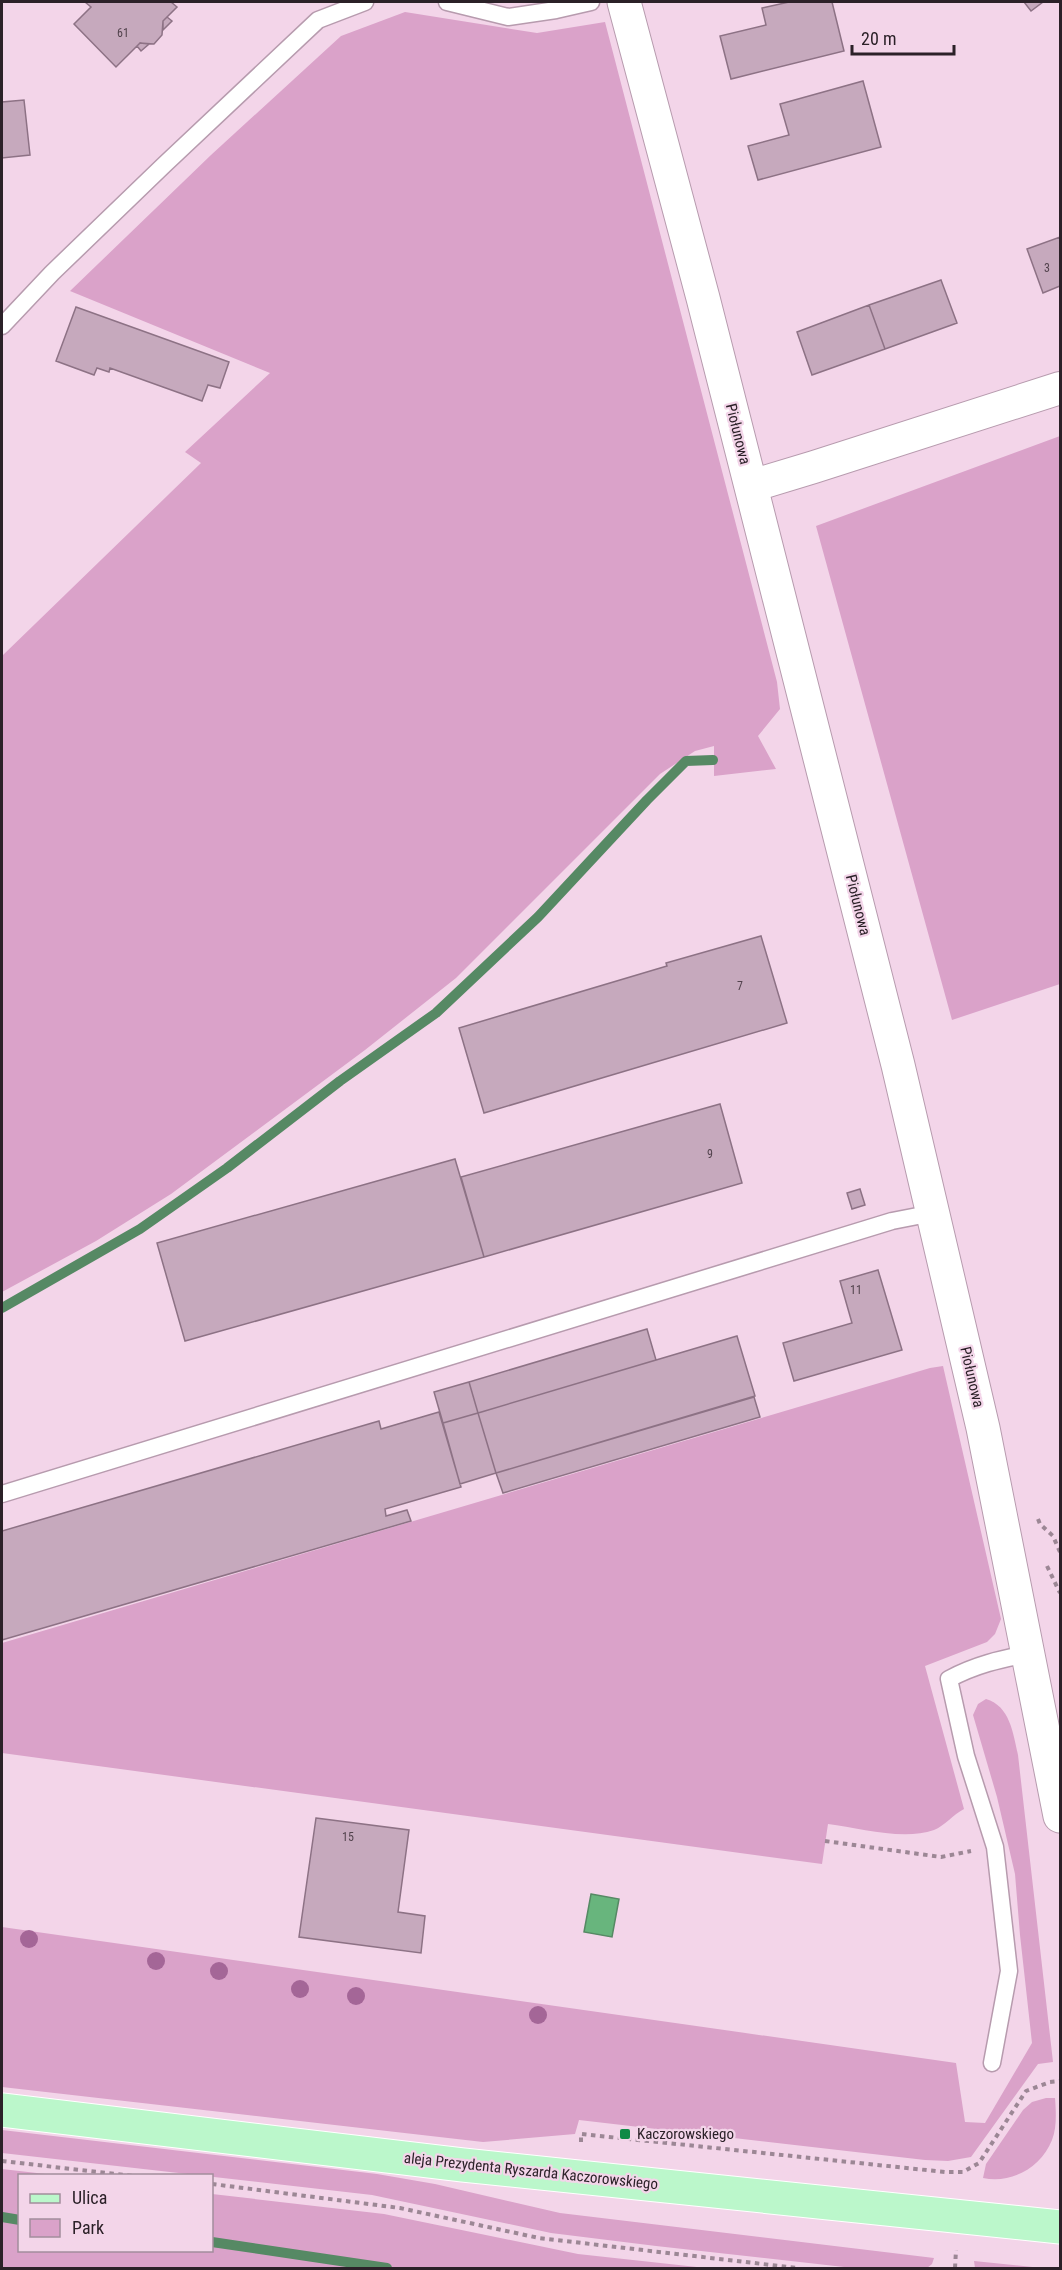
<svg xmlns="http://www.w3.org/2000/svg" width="1062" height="2270" viewBox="0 0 1062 2270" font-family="'Roboto Condensed',sans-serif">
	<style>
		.green { fill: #daa2c9 }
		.water { fill: #68b57d; stroke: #568964; stroke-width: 1.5 }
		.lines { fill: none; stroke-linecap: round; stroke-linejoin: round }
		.stream { stroke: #568964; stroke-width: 10 }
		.building { fill: #c6a9bd; stroke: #8d7285; stroke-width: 1.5 }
		.lane-casing { stroke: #b79bae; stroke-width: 19 }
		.street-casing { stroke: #b79bae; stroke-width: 34 }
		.secondary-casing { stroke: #b79bae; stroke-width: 35 }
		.primary-casing { stroke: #fff; stroke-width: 35 }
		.path { stroke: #9c8795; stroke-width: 4; stroke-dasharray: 4.5 4.5; stroke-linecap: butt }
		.lane { stroke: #fff; stroke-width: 16 }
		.street { stroke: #fff; stroke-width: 32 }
		.secondary { stroke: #fff; stroke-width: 33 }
		.primary { stroke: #bbf7cb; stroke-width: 33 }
		.tree { fill: #a46697 }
		.poi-dot { fill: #0f8a46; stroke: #f3d5e9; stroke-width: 2 }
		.labels { text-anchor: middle; stroke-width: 4.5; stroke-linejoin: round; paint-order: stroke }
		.number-label { font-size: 12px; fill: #52434d }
		.street-label { font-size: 15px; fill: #2b2128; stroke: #f3d5e9 }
		.poi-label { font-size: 15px; fill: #2b2128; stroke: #f3d5e9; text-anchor: start }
	</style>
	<rect width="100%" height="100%" fill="#f3d5e9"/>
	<path class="green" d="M 405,12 L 537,33 L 605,22 L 777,682 L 780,709 L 758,736 L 776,769 L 714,776 L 714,746 L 695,751 L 660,774 L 456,978 L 365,1050 L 171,1194 L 96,1241 L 2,1292 L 2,656 L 201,463 L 185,452 L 270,373 L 70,291 L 211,155 L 341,36 Z
		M 1060,436 L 1060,984 L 952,1020 L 816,526 Z
		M 943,1366 L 1001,1619 L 995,1634 L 987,1642 L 925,1666 L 964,1809 C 954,1814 944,1826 934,1830 C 903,1841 860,1828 828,1824 L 822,1864 L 2,1753 L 2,1643 L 930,1368 Z
		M 986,1699 C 1010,1706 1013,1733 1018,1755 L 1053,2062 L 1038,2064 L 971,2157 L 948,2161 L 925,2160 L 579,2120 L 575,2134 L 483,2142 L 2,2087 L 2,1927 L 956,2063 L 965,2122 L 985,2123 L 1032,2043 L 1020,1935 L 1015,1874 L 997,1797 L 973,1715 L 978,1704 Z
		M 1046,2098 L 1055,2098 C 1056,2111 1057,2128 1052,2140 C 1041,2168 1011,2184 983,2178 L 986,2164 L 1023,2110 L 1032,2102 Z
		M 2,2130 L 377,2174 L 435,2184 L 560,2213 L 934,2258 L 932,2264 L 927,2268 L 853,2268 L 656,2246 L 551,2233 L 372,2195 L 2,2153 Z
		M 2,2169 L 54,2175 L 20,2176 L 20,2250 L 212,2250 L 212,2194 L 384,2214 L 578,2254 L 706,2268 L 2,2268 Z
		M 974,2261 L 1042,2268 L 975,2268 Z"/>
	<path class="water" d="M 591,1894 L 619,1899 L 612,1937 L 584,1932 Z"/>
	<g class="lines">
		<path class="stream" d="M 2,1308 L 140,1229 L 227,1168 L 340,1081 L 436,1013 L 538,917 L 647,800 L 686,761 L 713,760
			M 2,2217 L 20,2220
			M 212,2242 L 387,2268"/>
	</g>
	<path class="building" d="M 85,2 L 171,2 L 177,7 L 163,21 L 162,35 L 154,44 L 140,43 L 116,67 L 74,24 L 91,7 Z
		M 789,2 L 832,2 L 844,51 L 731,79 L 720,36 L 766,25 L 762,8 Z
		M 1024,2 L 1043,2 L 1031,11 Z
		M 167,17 L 172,21 L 163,30 L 163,21 Z
		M 140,43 L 149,44 L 141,51 L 137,46 Z
		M 863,81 L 881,147 L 758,180 L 748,146 L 789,135 L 780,104 Z
		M 24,100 L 30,155 L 2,158 L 2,102 Z
		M 1060,237 L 1060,286 L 1043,293 L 1027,249 Z
		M 941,280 L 957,323 L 885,349 L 869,305 Z
		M 869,305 L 885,349 L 812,375 L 797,332 Z
		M 76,307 L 229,362 L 220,388 L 208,385 L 202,401 L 110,368 L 109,372 L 97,368 L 94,375 L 56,361 Z
		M 761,936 L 787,1023 L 484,1113 L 459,1028 L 667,966 L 666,963 Z
		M 720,1104 L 742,1183 L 484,1257 L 461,1177 Z
		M 455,1159 L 484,1257 L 185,1341 L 157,1243 Z
		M 860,1189 L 865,1205 L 852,1209 L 847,1193 Z
		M 878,1270 L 902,1350 L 794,1381 L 783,1343 L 852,1323 L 840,1281 Z
		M 647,1329 L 656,1360 L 478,1413 L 469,1382 Z
		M 737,1336 L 755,1396 L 496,1473 L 478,1413 Z
		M 469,1382 L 478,1413 L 443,1423 L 434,1392 Z
		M 754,1397 L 760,1417 L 503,1493 L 496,1473 Z
		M 439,1412 L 461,1487 L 385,1509 L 386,1516 L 407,1510 L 411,1521 L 2,1640 L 2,1531 L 379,1421 L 381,1429 Z
		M 478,1413 L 496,1473 L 460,1484 L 443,1423 Z
		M 316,1818 L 409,1830 L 398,1912 L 425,1916 L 421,1953 L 299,1937 Z"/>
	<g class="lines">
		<g class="lane-casing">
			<path id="lane" d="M 447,2 L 508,17 L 556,10 L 591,2
				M 2,326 L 52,273 L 164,165 L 318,20 L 365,2
				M 2,1494 L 892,1221 L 933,1213
				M 992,2063 L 1009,1971 L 995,1847 L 966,1756 L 949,1679 C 975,1665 1000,1659 1029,1654"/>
		</g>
		<g class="street-casing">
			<path id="street" d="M 751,486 L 814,467 L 1060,388"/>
		</g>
		<g class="secondary-casing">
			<path id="secondary" d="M 624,2 L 703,298 L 898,1065 L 983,1428 L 1060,1816"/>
		</g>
		<g class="primary-casing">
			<path id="primary" d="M 2,2110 L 463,2165 L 1060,2227"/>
		</g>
		<path class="path" d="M 1038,1519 L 1040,1524 L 1053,1536 L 1060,1552
			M 1047,1566 L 1060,1593
			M 825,1841 L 941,1857 L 971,1851
			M 581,2142 L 581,2134 L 945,2172 L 963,2172 L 979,2163 L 1026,2091 L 1050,2082 L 1060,2081
			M 2,2161 L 133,2176
			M 212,2184 L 400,2208 L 539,2238 L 797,2268
			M 955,2268 L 956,2250"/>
		<use href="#lane" class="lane"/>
		<use href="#street" class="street"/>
		<use href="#secondary" class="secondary"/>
		<use href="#primary" class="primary"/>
	</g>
	<g class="tree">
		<circle cx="29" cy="1939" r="9"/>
		<circle cx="156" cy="1961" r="9"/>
		<circle cx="219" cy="1971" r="9"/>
		<circle cx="300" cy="1989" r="9"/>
		<circle cx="356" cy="1996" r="9"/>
		<circle cx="538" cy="2015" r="9"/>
	</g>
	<rect class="poi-dot" x="619" y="2128" width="12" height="12" rx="3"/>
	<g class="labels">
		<g class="number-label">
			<text x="123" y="37">61</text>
			<text x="1047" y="272">3</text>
			<text x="740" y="990">7</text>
			<text x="710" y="1158">9</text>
			<text x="856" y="1294">11</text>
			<text x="348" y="1841">15</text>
		</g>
		<g class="street-label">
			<text transform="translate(738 434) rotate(76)" y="5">Piołunowa</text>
			<text transform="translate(858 905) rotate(76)" y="5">Piołunowa</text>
			<text transform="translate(972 1377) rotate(77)" y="5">Piołunowa</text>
			<text transform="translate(531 2171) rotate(6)" y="5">aleja Prezydenta Ryszarda Kaczorowskiego</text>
		</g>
		<g class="poi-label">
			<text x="637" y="2139">Kaczorowskiego</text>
		</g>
	</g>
	<rect width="1062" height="2270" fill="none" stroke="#2b2128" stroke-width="6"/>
	<rect x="18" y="2174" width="195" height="78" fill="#f3d5e9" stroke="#a38d9c" stroke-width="1.5"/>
	<rect x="30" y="2194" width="30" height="9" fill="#bbf7cb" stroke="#a38d9c" stroke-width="1.5"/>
	<text x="72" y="2204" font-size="18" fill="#2b2128">Ulica</text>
	<rect x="30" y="2219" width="30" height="18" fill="#daa2c9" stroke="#a38d9c" stroke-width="1.5"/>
	<text x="72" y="2234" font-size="18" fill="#2b2128">Park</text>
	<path d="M852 45v9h102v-9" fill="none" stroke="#2b2128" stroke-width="3"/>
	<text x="861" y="45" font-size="18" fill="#2b2128" stroke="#f3d5e9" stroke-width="4.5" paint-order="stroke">20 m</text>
</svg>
